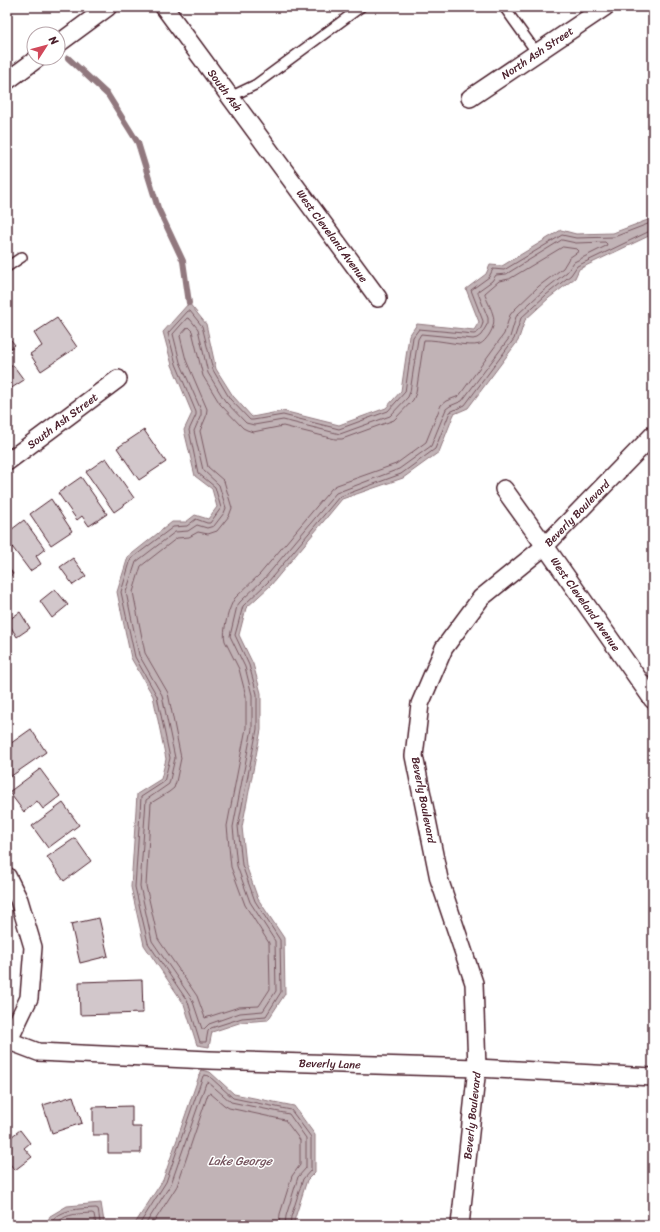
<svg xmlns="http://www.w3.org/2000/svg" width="660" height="1232" viewBox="0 0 660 1232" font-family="Sriracha,sans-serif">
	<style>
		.water { fill: #c1b3b6; stroke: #91787e }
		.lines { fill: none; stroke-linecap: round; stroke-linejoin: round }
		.shore { stroke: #7a5a63; stroke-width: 1 }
		.stream { stroke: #91787e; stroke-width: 6 }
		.building { fill: #d2c7cb; stroke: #4a1f2b }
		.service-casing { stroke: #4a1f2b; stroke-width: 12 }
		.minor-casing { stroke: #4a1f2b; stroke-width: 20 }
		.service { stroke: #fff; stroke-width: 9 }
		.minor { stroke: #fff; stroke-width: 17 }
		.labels { text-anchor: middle; stroke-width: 3; stroke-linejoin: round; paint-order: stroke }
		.street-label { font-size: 11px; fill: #4a1f2b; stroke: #fff }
		.water-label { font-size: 12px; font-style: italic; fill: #74535c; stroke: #fff }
	</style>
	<rect width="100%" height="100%" fill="#fff"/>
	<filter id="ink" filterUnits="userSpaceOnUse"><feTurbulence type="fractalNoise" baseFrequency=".025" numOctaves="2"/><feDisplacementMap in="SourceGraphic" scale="8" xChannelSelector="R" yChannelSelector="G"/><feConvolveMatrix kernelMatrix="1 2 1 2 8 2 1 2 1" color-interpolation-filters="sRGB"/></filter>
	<g filter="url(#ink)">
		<path class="water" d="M 653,218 L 653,234 L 579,269 L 575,278 L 549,298 L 525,320 L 518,341 L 468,408 L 454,414 L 439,452 L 403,478 L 342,499 L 271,585 L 246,608 L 239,635 L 253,664 L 261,693 L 261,730 L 242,827 L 246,865 L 258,899 L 284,938 L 285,994 L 268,1020 L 242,1022 L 212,1032 L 209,1047 L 197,1045 L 184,1004 L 144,945 L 131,887 L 137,794 L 161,779 L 166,759 L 153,696 L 131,658 L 117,592 L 128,557 L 172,522 L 186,522 L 195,515 L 208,519 L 217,507 L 212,489 L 195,476 L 184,430 L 192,413 L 172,365 L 163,332 L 189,303 L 206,324 L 216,369 L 233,396 L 252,417 L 283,411 L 339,425 L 386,408 L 401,391 L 409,336 L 417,324 L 474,330 L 479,322 L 466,289 L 486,274 L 490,265 L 502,266 L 561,230 L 576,234 L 613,233 Z
			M 201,1070 L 210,1072 L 234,1094 L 294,1106 L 315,1135 L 315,1172 L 307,1180 L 295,1218 L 294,1225 L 46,1225 L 50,1216 L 67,1206 L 101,1203 L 104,1222 L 136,1222 L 163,1180 Z"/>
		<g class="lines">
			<path class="shore" d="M 653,222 L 614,237 L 576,238 L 562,235 L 504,270 L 493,269 L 489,277 L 471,290 L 483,321 C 483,326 479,333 474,334 L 419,329 L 413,337 L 405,392 L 388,411 L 339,429 L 283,415 L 253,420 L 250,420 L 230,399 L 213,370 L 202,326 L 190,311 L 188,311 L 168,333 L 176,364 L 196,412 L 196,415 L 189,430 L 198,473 L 215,487 L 221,508 L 210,523 L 207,523 L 196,519 L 187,526 L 173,527 L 131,559 L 121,592 L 135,657 L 157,696 L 170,758 L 164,782 L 141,797 L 135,887 L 148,943 L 188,1002 L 200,1042 L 206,1042 L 208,1031 L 211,1028 L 242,1018 L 266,1016 L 281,992 L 280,940 L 255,901 L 242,865 L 238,826 L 257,729 L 257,694 L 249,665 L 235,635 L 243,606 L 268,582 L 339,497 L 401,474 L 435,449 L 450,412 L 465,405 L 514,339 L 521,318 L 546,295 L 571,275 L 577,266 L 650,231 L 653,230
				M 562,240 L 576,243 L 605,242 L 607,244 L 606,246 L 574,262 L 567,272 L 543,291 L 518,314 L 516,317 L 510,337 L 462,401 L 450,406 L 446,409 L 431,446 L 399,469 L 336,493 L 264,579 L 240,602 L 237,606 L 230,636 L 245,667 L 252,695 L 252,729 L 233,827 L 237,866 L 250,902 L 275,941 L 276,991 L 263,1011 L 240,1013 L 209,1024 L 204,1029 L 202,1029 L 192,999 L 152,941 L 140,886 L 146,800 L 169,784 L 175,758 L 162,695 L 139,655 L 126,592 L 136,562 L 175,532 L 188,531 L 197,525 L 207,528 L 214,526 L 224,513 L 226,508 L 219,485 L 203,470 L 194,431 L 201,415 L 201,410 L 180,362 L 173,334 L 187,318 L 190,319 L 198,329 L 208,373 L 225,401 L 246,423 L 254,425 L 283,420 L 336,433 L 340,434 L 390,416 L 408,397 L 410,392 L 418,339 L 421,334 L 473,339 L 477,338 L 481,335 L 488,323 L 488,318 L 478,293 L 478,291 L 492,281 L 496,275 L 506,274 Z
				M 563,247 L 577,249 L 579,251 L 569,258 L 563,268 L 539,286 L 514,310 L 510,315 L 504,334 L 459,396 L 446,401 L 441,405 L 426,442 L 396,464 L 337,485 L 332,488 L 260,574 L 235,598 C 229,606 222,632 225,641 L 239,669 L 246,696 L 246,728 L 227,826 L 231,867 L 245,905 L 269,943 L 270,989 L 259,1006 L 239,1007 L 205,1018 L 197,996 L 158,939 L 146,886 L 151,803 L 169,792 L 174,788 L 176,782 L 181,758 L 168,693 L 145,653 L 133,592 L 141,566 L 177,538 L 189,537 L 198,532 L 208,534 L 217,531 L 229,516 L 232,508 L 224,481 L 208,467 L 200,431 L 206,417 L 207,409 L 186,360 L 180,336 L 188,327 L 192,331 L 203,376 L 220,404 L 243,428 L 247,430 L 253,432 L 283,426 L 335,439 L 342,439 L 394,420 L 413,400 L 416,393 L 424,340 C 439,339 468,348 480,344 C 484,342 486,339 489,335 C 499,319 491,311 485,295 L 485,293 L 499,281 L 509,279 Z
				M 50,1225 C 58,1208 80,1209 96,1208 L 98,1209 L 100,1222 L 102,1225
				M 56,1225 C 63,1213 80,1214 92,1213 L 94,1214 L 96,1225
				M 139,1225 L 166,1182 L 203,1076 L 205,1075 L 209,1076 L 233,1098 L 291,1110 L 311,1137 L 311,1170 L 303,1179 L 291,1217 L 290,1225
				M 145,1225 L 171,1184 L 206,1083 L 208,1082 L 231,1102 L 289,1114 L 306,1138 L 306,1168 L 298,1177 L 286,1216 L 285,1225
				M 152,1225 L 177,1186 L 208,1094 L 210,1093 L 224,1105 L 229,1108 L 285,1120 L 300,1140 L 300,1165 L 292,1176 L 280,1214 L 279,1225"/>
			<path class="stream" d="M 68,58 L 108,95 L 138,143 L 158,208 L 183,261 L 189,303"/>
		</g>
		<path class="building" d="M 57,318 L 77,347 L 41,371 L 30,354 L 42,346 L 34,333 Z
			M 7,335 L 15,345 L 7,351 Z
			M 13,365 L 24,380 L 7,391 L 7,369 Z
			M 144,430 L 166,462 L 139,480 L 117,448 Z
			M 106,458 L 134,498 L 114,512 L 86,472 Z
			M 81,477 L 107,514 L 89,526 L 82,516 L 77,520 L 58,493 Z
			M 51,499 L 72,531 L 51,545 L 30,514 Z
			M 24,520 L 45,549 L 36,556 L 41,564 L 30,571 L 7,540 L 7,533 Z
			M 73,558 L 86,576 L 73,585 L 60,567 Z
			M 7,565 L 13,574 L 7,578 Z
			M 55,589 L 68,605 L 52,618 L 40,601 Z
			M 20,612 L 30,628 L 17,637 L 7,621 Z
			M 31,729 L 46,752 L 7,779 L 7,746 Z
			M 40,769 L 60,796 L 43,809 L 37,801 L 24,812 L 9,792 Z
			M 63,803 L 79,825 L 48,848 L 32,826 Z
			M 75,838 L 91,861 L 64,881 L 47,857 Z
			M 99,918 L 108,956 L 80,963 L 71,924 Z
			M 142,980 L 143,1013 L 80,1015 L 79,982 Z
			M 73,1096 L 82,1123 L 52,1133 L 43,1105 Z
			M 132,1106 L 132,1127 L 141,1127 L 141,1153 L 108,1153 L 108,1135 L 93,1135 L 93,1107 Z
			M 20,1130 L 30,1143 L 24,1148 L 32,1157 L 15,1170 L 8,1162 L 7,1162 L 7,1140 Z"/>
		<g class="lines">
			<g class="service-casing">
				<path id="service" d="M 504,7 L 537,53
					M 230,97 L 255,85 L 361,7
					M 7,267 L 22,257"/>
			</g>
			<g class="minor-casing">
				<g id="minor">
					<path id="s1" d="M 164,7 L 378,298"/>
					<path d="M 58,44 L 108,7"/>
					<path d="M 7,81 L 38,58"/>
					<path id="s2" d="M 470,98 L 605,7"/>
					<path id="s3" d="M 7,462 L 118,379"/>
					<path id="s4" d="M 504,489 L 545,546 L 653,700"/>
					<path d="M 7,876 L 19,900 L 33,947 L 29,998 L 7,1044"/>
					<path id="s5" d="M 9,1041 L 38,1052 L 209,1060 L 477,1068 L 653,1077"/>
					<path id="s6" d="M 460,1225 L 477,1068 L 474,983 L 439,879 L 414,756 L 420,704 L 444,648 L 481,598 L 545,546 L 653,435"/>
				</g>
			</g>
			<use href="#service" class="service"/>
			<use href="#minor" class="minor"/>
		</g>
	</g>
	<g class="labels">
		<g class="street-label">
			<text dy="4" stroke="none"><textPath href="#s2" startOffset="81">North Ash Street</textPath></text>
			<text dy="4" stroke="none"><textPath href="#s1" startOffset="103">South Ash</textPath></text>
			<text dy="4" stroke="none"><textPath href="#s1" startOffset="284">West Cleveland Avenue</textPath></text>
			<text dy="4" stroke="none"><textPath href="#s3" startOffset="69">South Ash Street</textPath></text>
			<text dy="4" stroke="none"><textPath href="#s6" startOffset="782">Beverly Boulevard</textPath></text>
			<text dy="4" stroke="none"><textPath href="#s4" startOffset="141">West Cleveland Avenue</textPath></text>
			<text transform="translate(424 800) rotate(79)" y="4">Beverly Boulevard</text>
			<text dy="4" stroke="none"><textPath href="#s5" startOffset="323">Beverly Lane</textPath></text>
			<text dy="4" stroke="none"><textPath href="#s6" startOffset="110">Beverly Boulevard</textPath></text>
		</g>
		<g class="water-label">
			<text x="240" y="1165">Lake George</text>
		</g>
	</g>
	<rect width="660" height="1232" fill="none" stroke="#fff" stroke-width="24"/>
	<rect x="12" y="12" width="636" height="1208" fill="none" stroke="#4a1f2b" stroke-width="1.5" filter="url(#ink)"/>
	<g transform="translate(46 46) rotate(54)"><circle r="19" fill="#ffffff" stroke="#b7a5aa"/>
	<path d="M0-3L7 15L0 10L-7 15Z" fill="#d1495b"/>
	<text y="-6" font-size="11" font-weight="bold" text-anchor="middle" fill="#4a1f2b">N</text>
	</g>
</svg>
